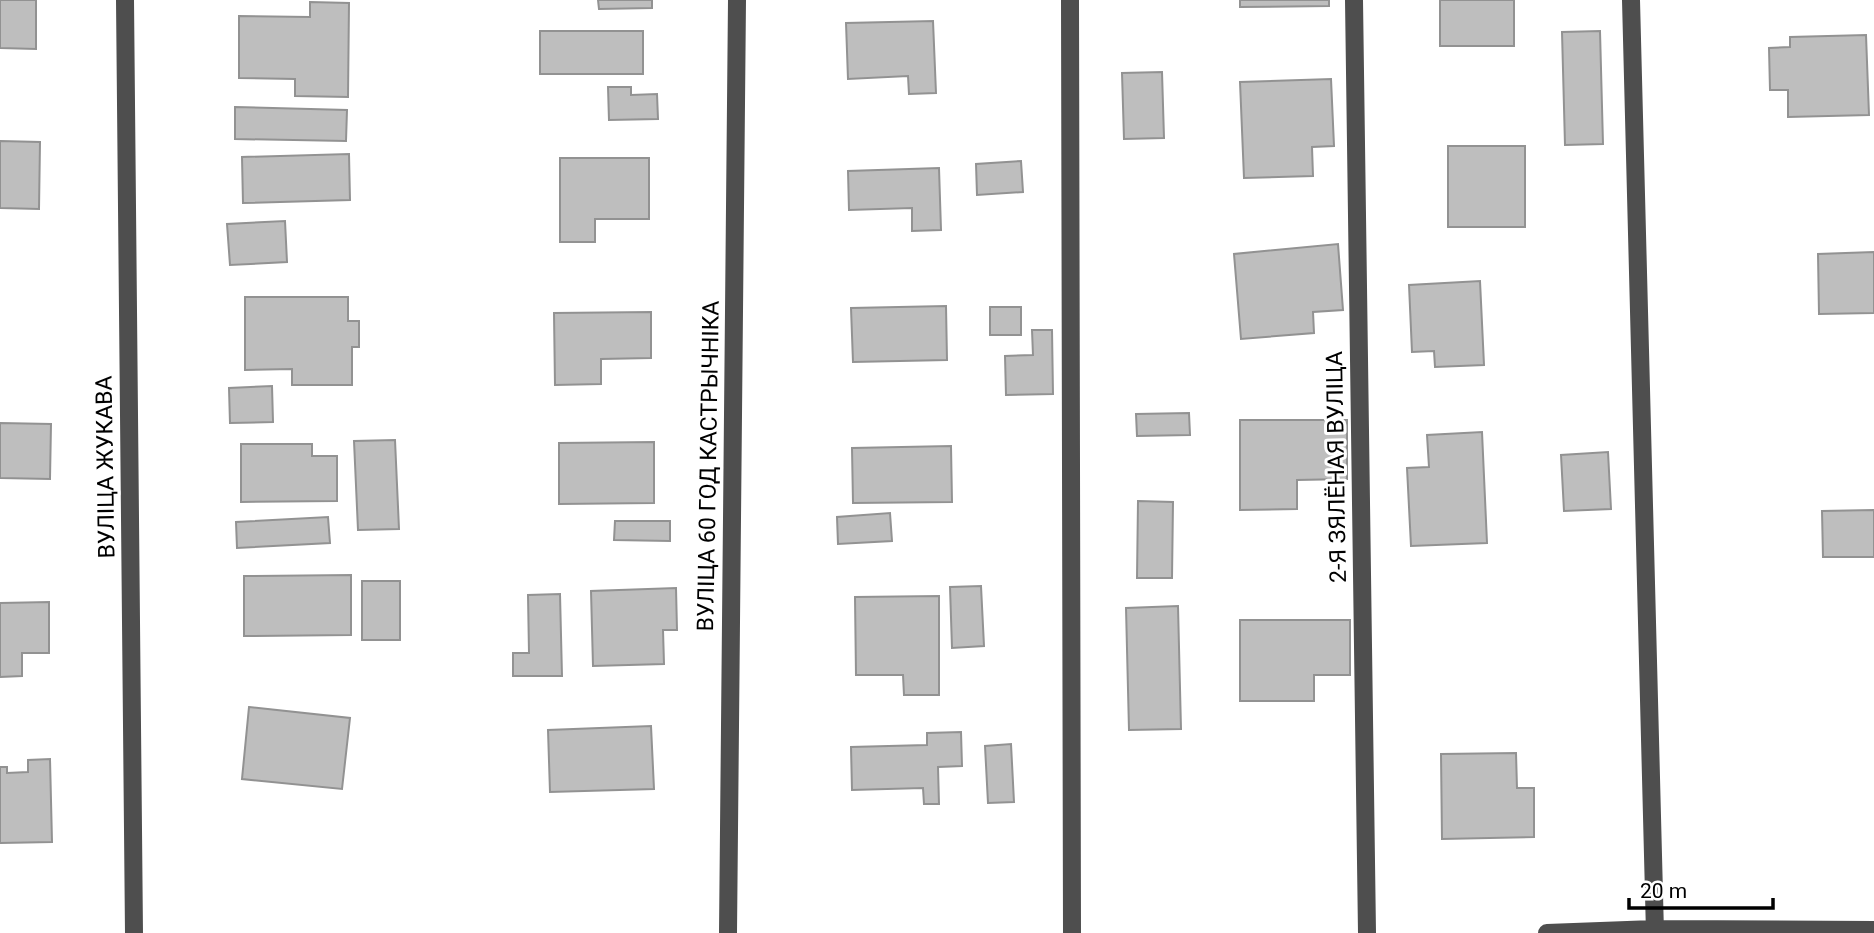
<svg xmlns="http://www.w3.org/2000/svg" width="1874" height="933" viewBox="0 0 1874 933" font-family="Roboto,sans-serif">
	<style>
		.building { fill: #bebebe; stroke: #929292; stroke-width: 2 }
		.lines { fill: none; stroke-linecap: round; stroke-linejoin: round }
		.minor { stroke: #4e4e4e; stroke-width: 18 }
		.labels { text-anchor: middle; stroke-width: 6; stroke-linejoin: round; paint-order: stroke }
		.street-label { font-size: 23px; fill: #000; stroke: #fff }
	</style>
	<rect width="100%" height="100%" fill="#fff"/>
	<path class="building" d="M 0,0 L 36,0 L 36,49 L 0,48 Z
		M 598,0 L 652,0 L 652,8 L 599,9 Z
		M 1240,0 L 1329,0 L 1329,6 L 1240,7 Z
		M 1440,0 L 1514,0 L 1514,46 L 1440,46 Z
		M 310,2 L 349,3 L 348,97 L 295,96 L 295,79 L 239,78 L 239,16 L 310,17 Z
		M 933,21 L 936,93 L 909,94 L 908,76 L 848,79 L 846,23 Z
		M 540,31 L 643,31 L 643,74 L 540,74 Z
		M 1600,31 L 1603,144 L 1565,145 L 1562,32 Z
		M 1866,35 L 1869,115 L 1788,117 L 1788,90 L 1770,90 L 1769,48 L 1790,47 L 1790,37 Z
		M 1162,72 L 1164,138 L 1124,139 L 1122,73 Z
		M 1331,79 L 1334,146 L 1312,147 L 1313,176 L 1244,178 L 1240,82 Z
		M 608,87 L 631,87 L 631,95 L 657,94 L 658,119 L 609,120 Z
		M 235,107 L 347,110 L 346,141 L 235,139 Z
		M 0,141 L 40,142 L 39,209 L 0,208 Z
		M 1448,146 L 1525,146 L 1525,227 L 1448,227 Z
		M 349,154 L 350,200 L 243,203 L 242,157 Z
		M 560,158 L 649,158 L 649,219 L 595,219 L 595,242 L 560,242 Z
		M 1021,161 L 1023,192 L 977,195 L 976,164 Z
		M 939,168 L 941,230 L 912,231 L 912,208 L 849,210 L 848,171 Z
		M 285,221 L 287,262 L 230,265 L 227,224 Z
		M 1338,244 L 1343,310 L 1313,312 L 1314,333 L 1241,339 L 1234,254 Z
		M 1874,252 L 1874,313 L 1819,314 L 1818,254 Z
		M 1480,281 L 1484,365 L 1435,367 L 1434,351 L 1412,352 L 1409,285 Z
		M 245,297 L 348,297 L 348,321 L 359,321 L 359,347 L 352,347 L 352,385 L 292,385 L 292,369 L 245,370 Z
		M 946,306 L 947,360 L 853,362 L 851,308 Z
		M 990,307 L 1021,307 L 1021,335 L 990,335 Z
		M 651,312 L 651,358 L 601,359 L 601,384 L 555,385 L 554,313 Z
		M 1032,330 L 1052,330 L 1053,394 L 1006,395 L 1005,356 L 1033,355 Z
		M 272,386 L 273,422 L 230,423 L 229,388 Z
		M 1189,413 L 1190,435 L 1137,436 L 1136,414 Z
		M 1240,420 L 1347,420 L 1347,479 L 1297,480 L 1297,509 L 1240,510 Z
		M 0,423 L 51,424 L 50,479 L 0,478 Z
		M 1482,432 L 1487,543 L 1411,546 L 1407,468 L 1429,467 L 1427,435 Z
		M 395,440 L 399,529 L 358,530 L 354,441 Z
		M 654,442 L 654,503 L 559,504 L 559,443 Z
		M 241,444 L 312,444 L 312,456 L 337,456 L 337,501 L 241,502 Z
		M 951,446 L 952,502 L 853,503 L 852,448 Z
		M 1608,452 L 1611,509 L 1564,511 L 1561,455 Z
		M 1138,501 L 1173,502 L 1172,578 L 1137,578 Z
		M 1874,510 L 1874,557 L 1823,557 L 1822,511 Z
		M 890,513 L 892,541 L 838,544 L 837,517 Z
		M 328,517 L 330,543 L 237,548 L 236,522 Z
		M 615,521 L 670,521 L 670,541 L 614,540 Z
		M 351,575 L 351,635 L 244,636 L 244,576 Z
		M 362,581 L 400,581 L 400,640 L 362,640 Z
		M 981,586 L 984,646 L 952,648 L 950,587 Z
		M 676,588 L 677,630 L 663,630 L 664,664 L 593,666 L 591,591 Z
		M 560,594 L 562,676 L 513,676 L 513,653 L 529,653 L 528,595 Z
		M 939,596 L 939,695 L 904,695 L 903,675 L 856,675 L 855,597 Z
		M 49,602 L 49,653 L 22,653 L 22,676 L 0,677 L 0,603 Z
		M 1178,606 L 1181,729 L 1129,730 L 1126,608 Z
		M 1240,620 L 1350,620 L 1350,675 L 1314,675 L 1314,701 L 1240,701 Z
		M 249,707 L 350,718 L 342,789 L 242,779 Z
		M 651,726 L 654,789 L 550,792 L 548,730 Z
		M 961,732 L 962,766 L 938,767 L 939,804 L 924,804 L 923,788 L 852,790 L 851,747 L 927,745 L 927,733 Z
		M 1011,744 L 1014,802 L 988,803 L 985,746 Z
		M 1516,753 L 1517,788 L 1534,788 L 1534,837 L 1442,839 L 1441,754 Z
		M 50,759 L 52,842 L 0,843 L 0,767 L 7,767 L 7,773 L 28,772 L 28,760 Z"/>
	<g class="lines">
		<path class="minor" d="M 125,0 L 134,933
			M 1070,0 L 1072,933
			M 1354,0 L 1367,933
			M 1631,0 L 1655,933
			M 728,933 L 737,0
			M 1547,933 L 1654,929 L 1874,930"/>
	</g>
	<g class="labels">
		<g class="street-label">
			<text transform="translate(708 466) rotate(-89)" y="8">ВУЛІЦА 60 ГОД КАСТРЫЧНІКА</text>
			<text transform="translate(105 467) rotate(-91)" y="8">ВУЛІЦА ЖУКАВА</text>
			<text transform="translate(1336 467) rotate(-91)" y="8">2-Я ЗЯЛЁНАЯ ВУЛІЦА</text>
		</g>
	</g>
	<path d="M1629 898v10h144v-10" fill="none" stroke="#000000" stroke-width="3.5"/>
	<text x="1640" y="898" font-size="21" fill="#000000" stroke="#ffffff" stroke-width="5" paint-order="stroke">20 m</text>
</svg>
